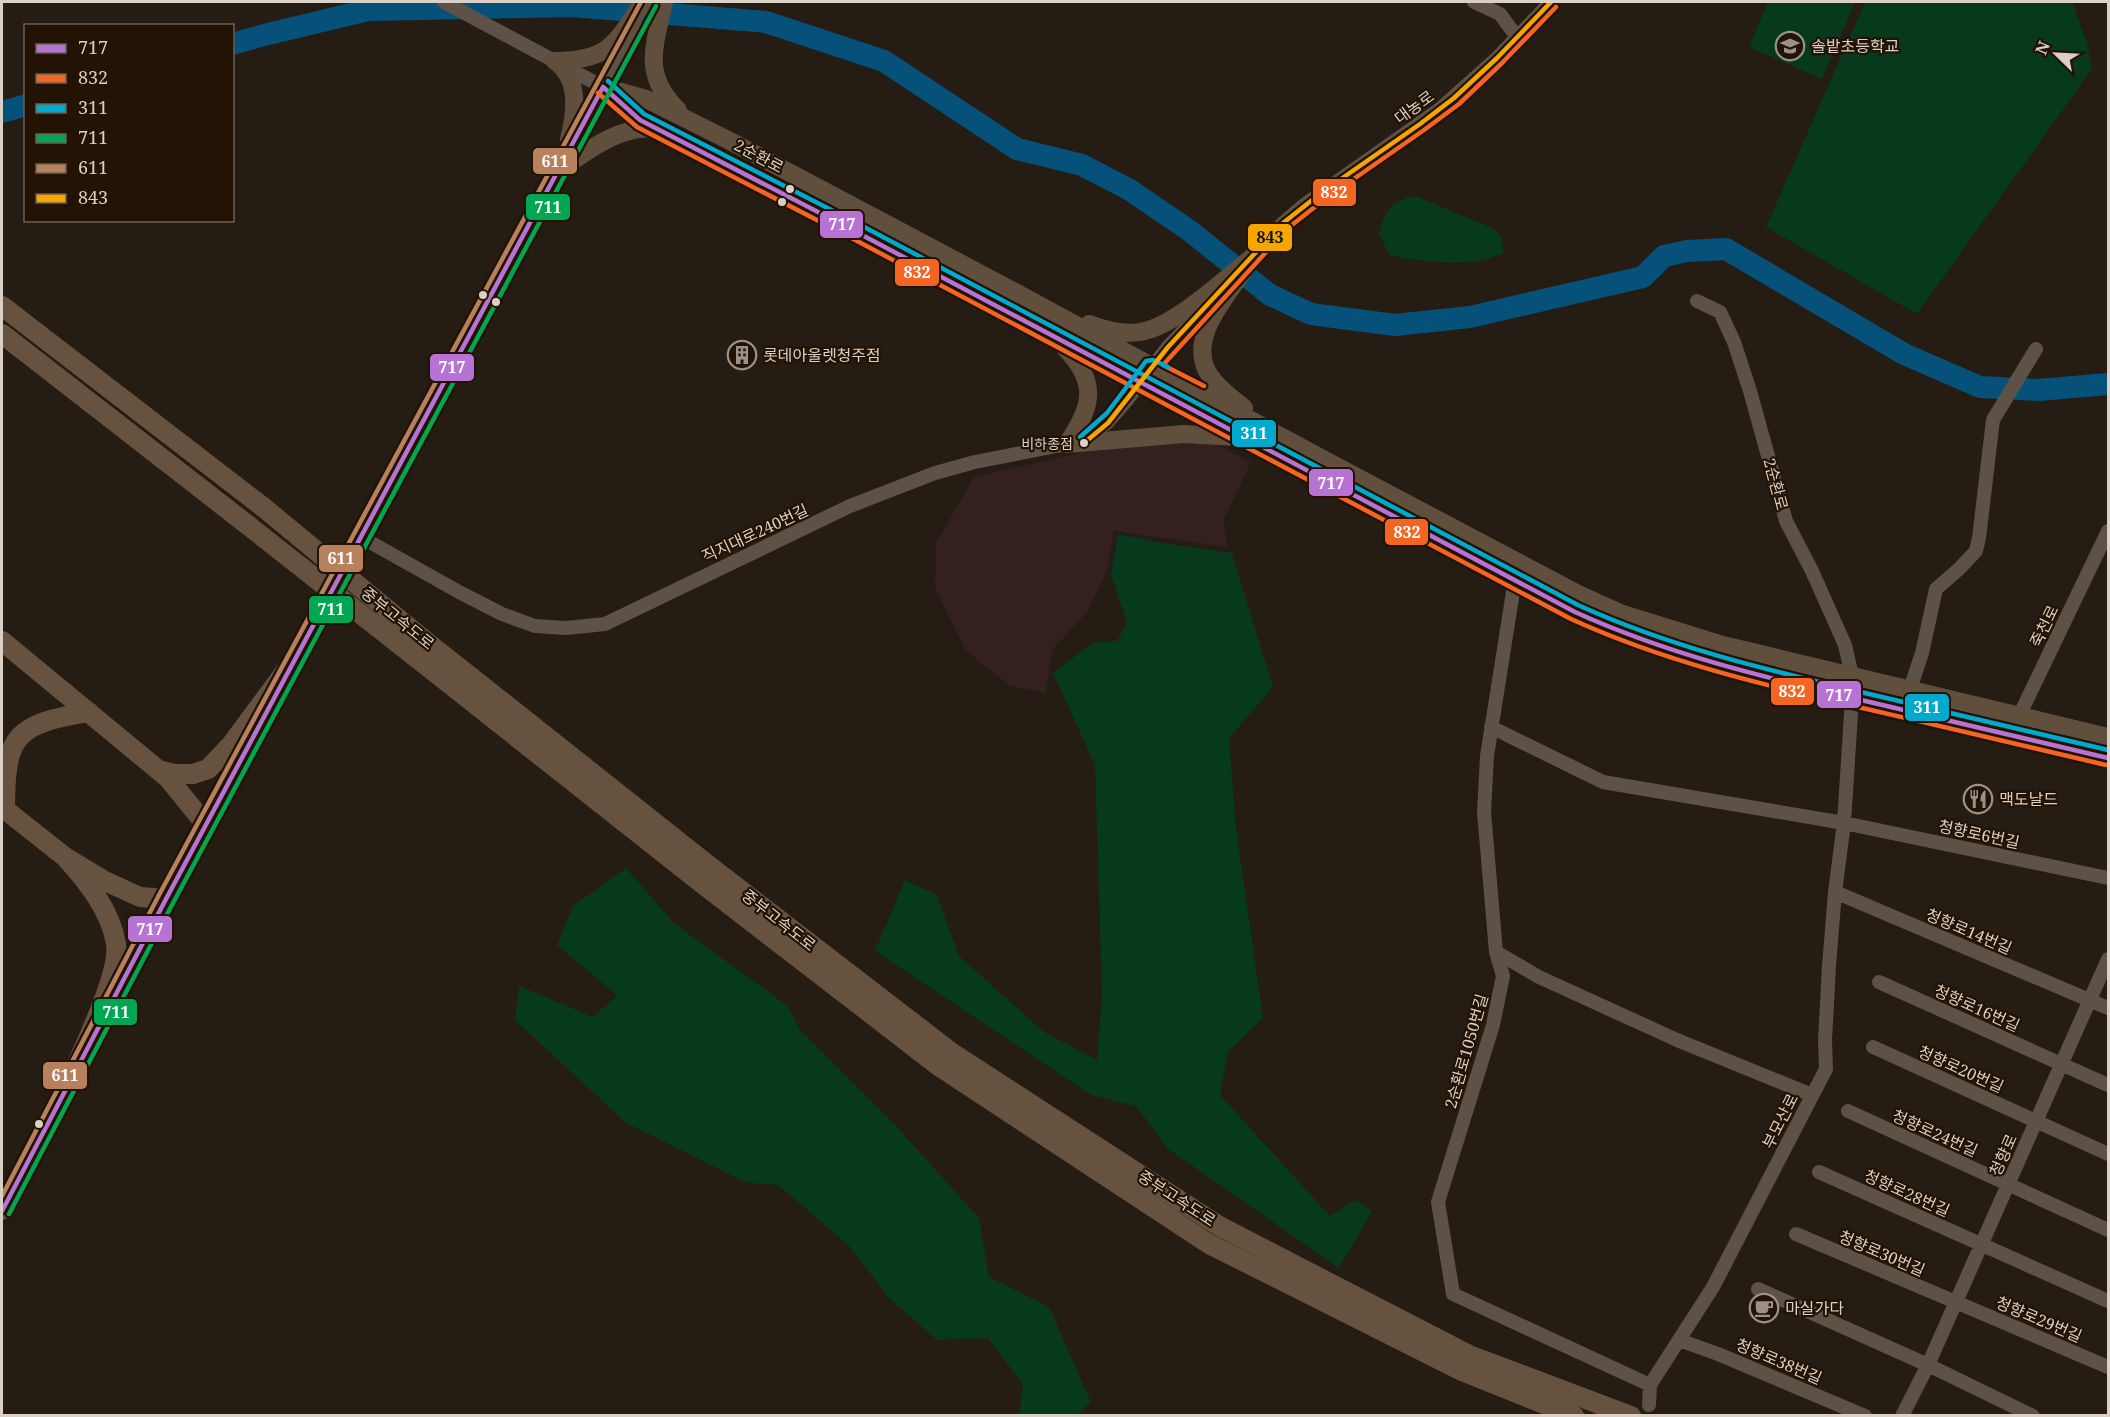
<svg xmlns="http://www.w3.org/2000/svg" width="2110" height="1417" viewBox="0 0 2110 1417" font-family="'Noto Serif','Noto Sans KR',serif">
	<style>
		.industrial { fill: #33201f }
		.green { fill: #07391d }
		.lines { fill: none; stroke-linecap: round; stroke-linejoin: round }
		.river { stroke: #065179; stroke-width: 22 }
		.minor { stroke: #5e5147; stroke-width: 14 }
		.major { stroke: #614f3e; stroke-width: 18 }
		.highway { stroke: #66523e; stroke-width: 20 }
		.highway-bridge { stroke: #66523e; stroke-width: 20 }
		.bus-1-casing { stroke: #231304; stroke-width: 9 }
		.bus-2-casing { stroke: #231304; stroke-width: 9 }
		.bus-3-casing { stroke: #231304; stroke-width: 9 }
		.bus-4-casing { stroke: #231304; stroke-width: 9 }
		.bus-5-casing { stroke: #231304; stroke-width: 9 }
		.bus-6-casing { stroke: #231304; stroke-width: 9 }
		.bus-1 { stroke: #b673d3; stroke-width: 4.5 }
		.bus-2 { stroke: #f26522; stroke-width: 4.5 }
		.bus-3 { stroke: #00a9ce; stroke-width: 4.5 }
		.bus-4 { stroke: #00a651; stroke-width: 4.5 }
		.bus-5 { stroke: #b6815c; stroke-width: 4.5 }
		.bus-6 { stroke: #f7a600; stroke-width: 4.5 }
		.bus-dot { fill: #dbd0c6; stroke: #231304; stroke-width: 2 }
		.labels { text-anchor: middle; stroke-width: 4.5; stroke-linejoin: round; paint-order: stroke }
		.bus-label { font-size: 14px; fill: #dbd0c6; stroke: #231304; text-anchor: end }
		.poi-label { font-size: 16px; fill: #dbd0c6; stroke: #231304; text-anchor: start }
		.street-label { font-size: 16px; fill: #dbd0c6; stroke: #231304 }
		.line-badge { stroke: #231304; stroke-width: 2 }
		.badge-label { font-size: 16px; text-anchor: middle; font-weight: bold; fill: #fff }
		.pale-badge-label { font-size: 16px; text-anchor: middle; font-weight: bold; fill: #111 }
	</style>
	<rect width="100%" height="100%" fill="#251c14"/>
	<path class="industrial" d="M 1211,441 L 1251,462 L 1224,520 L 1227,547 L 1114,531 L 1106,573 L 1088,611 L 1052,650 L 1046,693 L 1010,686 L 966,651 L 935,588 L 936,543 L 974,477 L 1093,450 L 1167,443 Z"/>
	<path class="green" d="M 1768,2 L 1855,2 L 1822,79 L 1749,47 Z
		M 1865,2 L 2072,2 L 2087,43 L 2092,69 L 1917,314 L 1766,227 Z
		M 1416,196 L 1492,228 C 1502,235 1503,241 1503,253 C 1469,269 1425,262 1389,255 L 1379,233 C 1387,208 1389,201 1416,196 Z
		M 1118,534 L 1156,542 L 1232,553 L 1273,687 L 1229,738 L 1236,828 L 1263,1018 L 1228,1052 L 1220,1095 L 1330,1216 L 1355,1200 L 1372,1211 L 1339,1268 L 1168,1149 L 1136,1106 L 1091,1095 L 875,951 L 905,880 L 937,895 L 959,956 L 1044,1032 L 1097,1060 L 1102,994 L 1095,765 L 1053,673 L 1092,643 L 1117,641 L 1127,623 L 1111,575 Z
		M 626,868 L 675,924 L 788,1006 L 800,1030 L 898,1128 L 979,1218 L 989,1277 L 1049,1307 L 1091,1402 L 1077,1415 L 1019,1415 L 1023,1385 L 988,1338 L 937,1340 L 889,1298 L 849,1246 L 778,1185 L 748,1183 L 626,1123 L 515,1020 L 519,986 L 593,1017 L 617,995 L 557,945 L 573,906 Z"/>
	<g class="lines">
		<path class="river" d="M 232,44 L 268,34 L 368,10 L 572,6 L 766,22 L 884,61 L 1017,149 L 1082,165 L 1130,190 L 1190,231 L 1270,295 L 1311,314 L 1395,325 L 1470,317 L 1643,277 L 1664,256 L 1687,251 L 1726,249 L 1904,354 L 1980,387 L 2038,390 L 2108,384
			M 2,112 L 26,105"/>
		<path class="minor" d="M 444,2 L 603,87 L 636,26
			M 1474,2 L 1500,14 L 1517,37
			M 1251,259 L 1283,223 L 1304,205 L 1440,109 L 1496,59 L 1551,2
			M 1697,301 L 1720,312 L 1734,342 L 1750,391 L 1786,521 L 1812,571 L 1845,645 L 1852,676
			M 361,537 L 459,592 L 502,614 L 535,626 L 566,628 L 605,624 L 850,506 L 935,473 L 975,462 L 1067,444 L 1090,433 L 1107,423 L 1127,400 L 1167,348 L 1219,293
			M 1516,573 L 1487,756 L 1484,812 L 1496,952 L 1503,976 L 1493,1025 L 1438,1202 L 1453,1294 L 1650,1385
			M 1910,689 L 1922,653 L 1936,589 L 1959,569 L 1976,551 L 1979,538 L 1993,420 L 2036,349
			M 1491,727 L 1603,782 L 1844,823 L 2108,878
			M 2010,735 L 2108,531
			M 1835,892 L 2108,1008
			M 1496,952 L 1539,977 L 1677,1040 L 1812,1095
			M 1879,982 L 2108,1085
			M 1873,1047 L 2108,1154
			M 1848,1111 L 2108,1230
			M 1819,1172 L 2108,1301
			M 1796,1234 L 2108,1367
			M 1758,1289 L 1928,1365 L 2033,1416
			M 1679,1340 L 1718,1354 L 1865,1416
			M 1649,1405 L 1650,1385 L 1713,1287 L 1826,1069 L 1825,1040 L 1829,966 L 1835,892 L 1844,823 L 1852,698
			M 1902,1416 L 1928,1365 L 2108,959"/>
		<path class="major" d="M 664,2 C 655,46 641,74 678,110
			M 555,61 C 580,79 576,111 569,139
			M 555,61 C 610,60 615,44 643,2
			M 603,87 L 640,120 L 845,226 L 1575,612 L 1621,633 L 1705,661 L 1789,683 L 2108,758
			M 607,88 L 646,99 L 730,141 L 1015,292 L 1319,457 L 1578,594 L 1620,613 L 1723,645 L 2108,737
			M 561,169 C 588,150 621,125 655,129
			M 1243,272 C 1224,299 1186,341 1210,376 C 1219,389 1232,398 1244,408
			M 1089,324 C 1105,330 1123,335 1140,332 C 1175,327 1228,276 1256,254
			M 1065,348 C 1099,383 1092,407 1067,444
			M 1067,444 L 1184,434 L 1236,437
			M 290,669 L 603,87
			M 105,1013 L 277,694
			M 2,1211 L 73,1075"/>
		<path class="highway" d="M 2,306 L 263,507
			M 2,334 L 249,526
			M 423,639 L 712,868 L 952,1053 L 1219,1226 L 1469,1355 L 1631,1416
			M 2,641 L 168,778 L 206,825
			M 414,656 L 700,882 L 940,1067 L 1209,1244 L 1462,1371 L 1574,1416
			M 158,770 L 175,774 L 193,774 L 208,769 L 231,745 L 296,657
			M 2,807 L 65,857 L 105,881 L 140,897 L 166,899
			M 5,809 C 5,734 16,724 89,712
			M 65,857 C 87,881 111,911 116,944 C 121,973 79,1058 66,1088"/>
		<path class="highway-bridge" d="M 263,507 L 423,639
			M 249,526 L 414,656"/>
		<g class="bus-1-casing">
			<path id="bus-1" d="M 603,87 L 640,120 L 845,226 L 1575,612 C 1667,654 1763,677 1861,700 C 1943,719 2026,739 2108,758
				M 2,1211 L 166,899 L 603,87"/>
		</g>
		<g class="bus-2-casing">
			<path id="bus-2" d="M 598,93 L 637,127 L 842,233 L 1571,619 C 1663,661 1760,684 1858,707 C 1941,726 2024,746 2106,765
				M 1204,386 L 1163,365 L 1288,228 L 1325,199 L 1424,130 L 1459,104 L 1502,63 L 1556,7"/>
		</g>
		<g class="bus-3-casing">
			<path id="bus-3" d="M 608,81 L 644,114 L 849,219 L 1578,605 C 1670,647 1767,670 1865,693 C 1946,712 2027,731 2108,750
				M 1080,437 L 1107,413 L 1146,361 L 1153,360 L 1168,367"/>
		</g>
		<g class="bus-4-casing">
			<path id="bus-4" d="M 9,1214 L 173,903 L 656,6"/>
		</g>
		<g class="bus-5-casing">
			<path id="bus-5" d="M 2,1196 L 159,895 L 641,2"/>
		</g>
		<g class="bus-6-casing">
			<path id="bus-6" d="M 1084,443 L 1108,423 L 1168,347 L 1283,223 L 1321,193 L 1420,124 L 1454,98 L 1497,58 L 1551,2"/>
		</g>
		<use href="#bus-1" class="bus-1"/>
		<use href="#bus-2" class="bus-2"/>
		<use href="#bus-3" class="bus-3"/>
		<use href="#bus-4" class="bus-4"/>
		<use href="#bus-5" class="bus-5"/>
		<use href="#bus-6" class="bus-6"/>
	</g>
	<defs>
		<g id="school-ring" transform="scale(1.5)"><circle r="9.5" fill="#231304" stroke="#9b9188" stroke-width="1.5"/><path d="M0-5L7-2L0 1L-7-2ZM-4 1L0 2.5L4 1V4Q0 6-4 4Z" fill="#9b9188"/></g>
		<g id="building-ring" transform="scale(1.5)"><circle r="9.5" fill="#231304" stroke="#9b9188" stroke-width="1.5"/><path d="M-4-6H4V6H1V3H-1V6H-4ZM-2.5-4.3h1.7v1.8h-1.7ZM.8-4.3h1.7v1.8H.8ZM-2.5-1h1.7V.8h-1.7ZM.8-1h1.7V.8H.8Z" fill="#9b9188"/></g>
		<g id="restaurant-ring" transform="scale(1.5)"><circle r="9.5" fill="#231304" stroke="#9b9188" stroke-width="1.5"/><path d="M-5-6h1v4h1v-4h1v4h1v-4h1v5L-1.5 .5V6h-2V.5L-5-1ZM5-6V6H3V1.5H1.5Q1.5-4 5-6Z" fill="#9b9188"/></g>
		<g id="cafe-ring" transform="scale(1.5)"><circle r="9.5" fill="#231304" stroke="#9b9188" stroke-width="1.5"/><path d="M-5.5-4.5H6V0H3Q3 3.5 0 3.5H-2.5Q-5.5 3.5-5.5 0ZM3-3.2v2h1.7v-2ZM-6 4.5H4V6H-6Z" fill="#9b9188"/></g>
	</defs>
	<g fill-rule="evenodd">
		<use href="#school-ring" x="1790" y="46"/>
		<use href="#building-ring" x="742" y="355"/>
		<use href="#restaurant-ring" x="1978" y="799"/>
		<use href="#cafe-ring" x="1764" y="1308"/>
	</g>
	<g class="bus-dot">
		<circle cx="790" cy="189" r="5"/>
		<circle cx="782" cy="202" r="5"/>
		<circle cx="483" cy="295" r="5"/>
		<circle cx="496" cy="302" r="5"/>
		<circle cx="1084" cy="443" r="5"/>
		<circle cx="39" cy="1124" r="5"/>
	</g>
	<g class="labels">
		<g class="bus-label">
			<text x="1073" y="449">비하종점</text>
		</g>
		<g class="poi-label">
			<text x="1811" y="52">솔밭초등학교</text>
			<text x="763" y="361">롯데아울렛청주점</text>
			<text x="1999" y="805">맥도날드</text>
			<text x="1785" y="1314">마실가다</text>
		</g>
		<g class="street-label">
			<text transform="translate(1414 107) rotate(-36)" y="6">대농로</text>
			<text transform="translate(759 156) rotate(28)" y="6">2순환로</text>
			<text transform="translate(1776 484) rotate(75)" y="6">2순환로</text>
			<text transform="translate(755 533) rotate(-25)" y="6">직지대로240번길</text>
			<text transform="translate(398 618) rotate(39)" y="6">중부고속도로</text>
			<text transform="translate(2044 626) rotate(-64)" y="6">죽천로</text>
			<text transform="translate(1979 834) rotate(12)" y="6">청향로6번길</text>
			<text transform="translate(779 920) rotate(38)" y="6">중부고속도로</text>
			<text transform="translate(1969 931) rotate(23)" y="6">청향로14번길</text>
			<text transform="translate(1977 1008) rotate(24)" y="6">청향로16번길</text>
			<text transform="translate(1466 1051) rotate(-74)" y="6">2순환로1050번길</text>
			<text transform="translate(1961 1069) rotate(24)" y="6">청향로20번길</text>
			<text transform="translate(1780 1121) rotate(-63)" y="6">부모산로</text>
			<text transform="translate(1935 1133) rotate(24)" y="6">청향로24번길</text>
			<text transform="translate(2003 1155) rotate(-66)" y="6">청향로</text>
			<text transform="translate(1907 1193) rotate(24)" y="6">청향로28번길</text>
			<text transform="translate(1177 1198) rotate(33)" y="6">중부고속도로</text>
			<text transform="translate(1882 1253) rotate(23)" y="6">청향로30번길</text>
			<text transform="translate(2039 1319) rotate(23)" y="6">청향로29번길</text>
			<text transform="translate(1779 1361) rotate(23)" y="6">청향로38번길</text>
		</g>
	</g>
	<g class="line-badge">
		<rect x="532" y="147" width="46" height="28" rx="6" fill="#b6815c"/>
		<rect x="1312" y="178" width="45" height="29" rx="6" fill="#f26522"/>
		<rect x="525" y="193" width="46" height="28" rx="6" fill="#00a651"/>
		<rect x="819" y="210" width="45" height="29" rx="6" fill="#b673d3"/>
		<rect x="1247" y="223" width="46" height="29" rx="6" fill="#f7a600"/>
		<rect x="894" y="258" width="46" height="29" rx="6" fill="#f26522"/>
		<rect x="429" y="353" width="46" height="29" rx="6" fill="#b673d3"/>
		<rect x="1231" y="419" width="46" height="29" rx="6" fill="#00a9ce"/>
		<rect x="1308" y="468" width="46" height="29" rx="6" fill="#b673d3"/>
		<rect x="1384" y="518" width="45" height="28" rx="6" fill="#f26522"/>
		<rect x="318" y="544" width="46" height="29" rx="6" fill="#b6815c"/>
		<rect x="308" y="595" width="46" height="29" rx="6" fill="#00a651"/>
		<rect x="1770" y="677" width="45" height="29" rx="6" fill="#f26522"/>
		<rect x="1816" y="680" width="46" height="29" rx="6" fill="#b673d3"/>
		<rect x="1904" y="693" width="46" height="29" rx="6" fill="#00a9ce"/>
		<rect x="127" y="915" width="46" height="28" rx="6" fill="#b673d3"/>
		<rect x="93" y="998" width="45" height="28" rx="6" fill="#00a651"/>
		<rect x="42" y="1061" width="46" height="29" rx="6" fill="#b6815c"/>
	</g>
	<g class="badge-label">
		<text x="555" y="167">611</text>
		<text x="1334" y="198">832</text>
		<text x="548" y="213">711</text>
		<text x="842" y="230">717</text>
		<text x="917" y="278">832</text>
		<text x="452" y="373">717</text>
		<text x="1254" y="439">311</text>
		<text x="1331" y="489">717</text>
		<text x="1407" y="538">832</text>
		<text x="341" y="564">611</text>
		<text x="331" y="615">711</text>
		<text x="1792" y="697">832</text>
		<text x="1839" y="701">717</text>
		<text x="1927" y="713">311</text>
		<text x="150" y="935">717</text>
		<text x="116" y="1018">711</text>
		<text x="65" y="1081">611</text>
	</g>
	<g class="pale-badge-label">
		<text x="1270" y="243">843</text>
	</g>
	<rect width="2110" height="1417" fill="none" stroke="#dbd0c6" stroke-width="6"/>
	<rect x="24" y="24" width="210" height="198" fill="#231304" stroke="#6d5f52" stroke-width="1.5"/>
	<rect x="36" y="44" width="30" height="9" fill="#b673d3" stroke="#6d5f52" stroke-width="1.5"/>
	<text x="78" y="54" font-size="18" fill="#dbd0c6">717</text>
	<rect x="36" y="74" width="30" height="9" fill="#f26522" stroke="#6d5f52" stroke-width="1.5"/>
	<text x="78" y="84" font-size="18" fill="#dbd0c6">832</text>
	<rect x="36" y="104" width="30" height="9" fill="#00a9ce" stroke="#6d5f52" stroke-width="1.5"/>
	<text x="78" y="114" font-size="18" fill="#dbd0c6">311</text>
	<rect x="36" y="134" width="30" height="9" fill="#00a651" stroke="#6d5f52" stroke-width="1.5"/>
	<text x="78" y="144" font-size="18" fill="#dbd0c6">711</text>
	<rect x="36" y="164" width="30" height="9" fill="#b6815c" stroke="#6d5f52" stroke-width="1.5"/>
	<text x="78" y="174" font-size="18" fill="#dbd0c6">611</text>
	<rect x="36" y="194" width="30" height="9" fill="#f7a600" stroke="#6d5f52" stroke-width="1.5"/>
	<text x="78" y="204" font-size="18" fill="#dbd0c6">843</text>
	<g transform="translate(2056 54) rotate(294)" stroke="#231304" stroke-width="4.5" paint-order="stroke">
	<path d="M0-4.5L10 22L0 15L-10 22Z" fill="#dbd0c6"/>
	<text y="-9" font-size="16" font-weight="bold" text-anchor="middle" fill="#dbd0c6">N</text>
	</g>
</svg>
